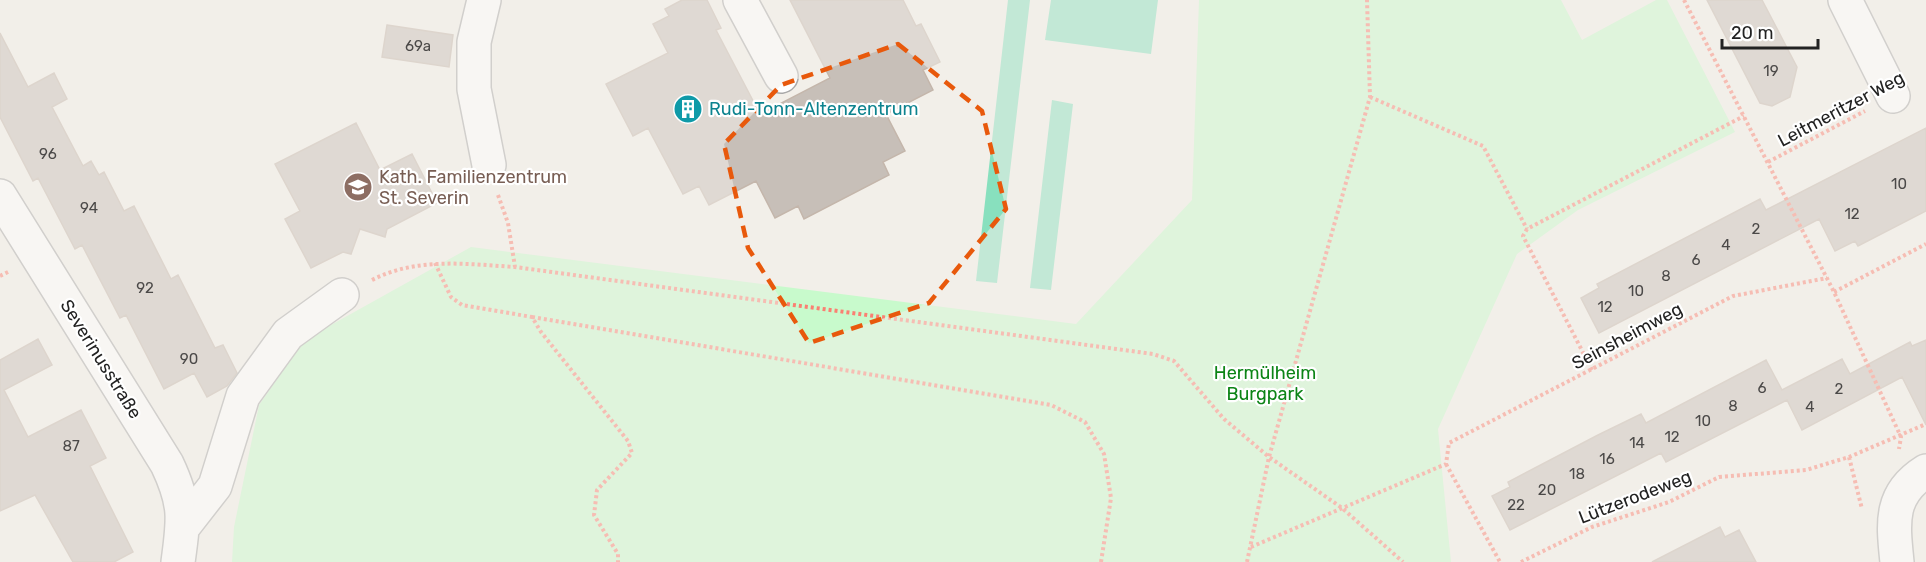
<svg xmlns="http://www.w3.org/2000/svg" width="1926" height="562" viewBox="0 0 1926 562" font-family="Rubik,sans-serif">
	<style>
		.park { fill: #c8facc }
		.pitch { fill: #88e0be }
		.building { fill: #c7bfb8; stroke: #c4b6ab; stroke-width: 1.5 }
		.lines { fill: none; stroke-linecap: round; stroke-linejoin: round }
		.minor-casing { stroke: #a9a9a9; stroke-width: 36 }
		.path { stroke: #fa8072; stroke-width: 4; stroke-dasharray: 3 3; stroke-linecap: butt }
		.minor { stroke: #fff; stroke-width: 33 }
		.marked { fill: none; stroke: #e8590c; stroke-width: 4.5; stroke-dasharray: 12 8; stroke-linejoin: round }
		.labels { text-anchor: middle; stroke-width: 4.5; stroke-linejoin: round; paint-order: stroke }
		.number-label { font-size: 15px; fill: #4b4948 }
		.culture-label { font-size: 18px; fill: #0d838f; stroke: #fff; text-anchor: start }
		.street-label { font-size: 18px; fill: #222; stroke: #fff }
		.education-label { font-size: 18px; fill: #785e54; stroke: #fff; text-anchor: start }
		.park-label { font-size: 18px; fill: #0c8416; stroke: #fff }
	</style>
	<rect width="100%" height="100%" fill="#f2efe9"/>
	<path class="park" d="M 1199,0 L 1561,0 L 1582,40 L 1656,0 L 1667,0 L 1735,132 L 1578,210 L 1517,254 L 1438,429 L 1451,562 L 232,562 L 234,527 L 259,405 L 304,340 L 471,247 L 1076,324 L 1192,200 Z"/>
	<path class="pitch" d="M 1008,0 L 1030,0 L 997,283 L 976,281 Z
		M 1051,0 L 1158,0 L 1151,54 L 1045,40 Z
		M 1052,100 L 1073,104 L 1051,290 L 1030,288 Z"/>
	<path class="building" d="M 682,0 L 707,0 L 721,28 L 716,30 L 760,114 L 830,78 L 790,0 L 903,0 L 916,26 L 921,24 L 940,62 L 923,70 L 933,90 L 886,114 L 905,151 L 883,162 L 889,175 L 804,219 L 798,206 L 775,218 L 756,181 L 709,205 L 699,186 L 683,194 L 648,128 L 633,136 L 606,84 L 668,53 L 653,24 L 669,16 L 665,9 Z
		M 1707,0 L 1762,0 L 1797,67 L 1790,97 L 1772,106 L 1760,103 Z
		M 387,25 L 453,35 L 449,67 L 382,57 Z
		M 0,33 L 28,87 L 54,73 L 67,99 L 52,107 L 83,166 L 91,161 L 99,175 L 104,172 L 124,211 L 134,206 L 171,279 L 178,275 L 215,348 L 223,345 L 237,373 L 227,386 L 207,397 L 194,373 L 164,389 L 126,315 L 120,318 L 82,245 L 75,249 L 38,178 L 33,181 L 0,117 Z
		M 356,123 L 380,170 L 412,154 L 437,203 L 387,229 L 385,237 L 360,229 L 351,254 L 343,252 L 311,268 L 285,219 L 300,211 L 275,164 Z
		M 1926,128 L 1926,211 L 1858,246 L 1855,241 L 1835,251 L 1819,219 L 1599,333 L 1581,298 L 1599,288 L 1597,284 L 1760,199 L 1766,210 Z
		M 38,339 L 52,365 L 4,390 L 28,437 L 81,410 L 106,458 L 90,466 L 133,552 L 114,562 L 73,562 L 35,495 L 0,511 L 0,360 Z
		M 1926,340 L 1926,425 L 1902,377 L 1802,430 L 1787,400 L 1666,462 L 1661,453 L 1510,530 L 1492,496 L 1510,487 L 1508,482 L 1598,435 L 1641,414 L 1646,423 L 1766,360 L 1782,390 L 1842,359 L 1850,374 L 1910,342 L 1912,346 Z
		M 1720,527 L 1725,537 L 1739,530 L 1756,562 L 1652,562 Z"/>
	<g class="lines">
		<g class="minor-casing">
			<path id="minor" d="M 484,0 L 474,42 L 474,89 L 489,165
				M 740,0 L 781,76
				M 1845,0 L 1893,96
				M 0,196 L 167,464 C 186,504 184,519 178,562
				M 183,527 L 215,486 L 243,396 L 288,334 L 342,295
				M 1897,562 C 1893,523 1889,494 1926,471"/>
		</g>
		<path class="path" d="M 1684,0 L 1834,292 L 1901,437 L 1899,449
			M 1370,97 L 1483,146 L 1527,229
			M 1768,162 L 1865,111
			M 498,195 L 508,223 L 515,267
			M 435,263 L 451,297 L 462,305 L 532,317 L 541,332 L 628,441 L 632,453 L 597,490 L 594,515 L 618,554 L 618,562
			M 0,276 L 10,271
			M 372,280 C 417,257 466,264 515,267 L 1153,354 L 1174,361 L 1224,419 L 1269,457 L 1342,508 L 1403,562
			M 1834,292 L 1926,244
			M 532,317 L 1051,405 L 1085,422 L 1104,454 L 1111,498 L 1101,562
			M 1592,370 L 1523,236 L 1527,229 L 1744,116
			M 1849,457 L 1862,509
			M 1446,464 L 1500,562
			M 1251,547 L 1446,464 L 1449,443 L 1733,296 L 1827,278
			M 1247,562 L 1269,457 L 1370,97 L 1367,0
			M 1521,562 L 1592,527 L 1669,502 L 1719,477 L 1806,470 L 1849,457 L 1926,424"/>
		<use href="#minor" class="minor"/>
	</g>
	<path d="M0 0H1926V562H0ZM 898,44 L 982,111 L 1006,209 L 929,303 L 809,343 L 748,248 L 724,144 L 781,85 Z" fill="#f2efe9" fill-opacity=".55" fill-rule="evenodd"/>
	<path class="marked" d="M 898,44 L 982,111 L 1006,209 L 929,303 L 809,343 L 748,248 L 724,144 L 781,85 Z"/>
	<defs>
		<g id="building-disc" transform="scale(1.5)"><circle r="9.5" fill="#0f9aa8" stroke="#fff"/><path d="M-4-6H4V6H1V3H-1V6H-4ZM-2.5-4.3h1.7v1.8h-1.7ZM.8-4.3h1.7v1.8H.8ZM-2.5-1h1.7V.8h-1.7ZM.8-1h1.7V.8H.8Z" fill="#fff"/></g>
		<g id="school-disc" transform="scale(1.5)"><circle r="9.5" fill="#8d6e63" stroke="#fff"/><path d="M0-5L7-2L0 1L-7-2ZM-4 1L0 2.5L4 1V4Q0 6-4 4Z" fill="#fff"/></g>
	</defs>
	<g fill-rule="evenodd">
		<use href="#building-disc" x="688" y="109"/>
		<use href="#school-disc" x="358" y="187"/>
	</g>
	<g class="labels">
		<g class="number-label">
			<text x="418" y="51">69a</text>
			<text x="1771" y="76">19</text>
			<text x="48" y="159">96</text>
			<text x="1899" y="189">10</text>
			<text x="89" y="213">94</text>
			<text x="1852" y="219">12</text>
			<text x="1756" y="234">2</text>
			<text x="1726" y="250">4</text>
			<text x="1696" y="265">6</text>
			<text x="1666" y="281">8</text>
			<text x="145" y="293">92</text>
			<text x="1636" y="296">10</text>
			<text x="1605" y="312">12</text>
			<text x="189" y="364">90</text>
			<text x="1762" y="393">6</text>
			<text x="1839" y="394">2</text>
			<text x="1733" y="411">8</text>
			<text x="1810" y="412">4</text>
			<text x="1703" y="426">10</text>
			<text x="1672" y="442">12</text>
			<text x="1637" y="448">14</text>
			<text x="71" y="451">87</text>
			<text x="1607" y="464">16</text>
			<text x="1577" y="479">18</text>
			<text x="1547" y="495">20</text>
			<text x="1516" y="510">22</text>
		</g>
		<g class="culture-label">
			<text x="709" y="115">Rudi-Tonn-Altenzentrum</text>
		</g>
		<g class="street-label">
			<text transform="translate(1841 109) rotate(-28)" y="6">Leitmeritzer Weg</text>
			<text transform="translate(1627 336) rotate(-28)" y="6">Seinsheimweg</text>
			<text transform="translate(101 359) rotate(58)" y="6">Severinusstraße</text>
			<text transform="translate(1635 497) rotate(-21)" y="6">Lützerodeweg</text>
		</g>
		<g class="education-label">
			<text x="379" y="183">Kath. Familienzentrum<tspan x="379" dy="21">St. Severin</tspan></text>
		</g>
		<g class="park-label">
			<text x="1265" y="379">Hermülheim<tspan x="1265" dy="21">Burgpark</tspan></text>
		</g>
	</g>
	<path d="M1722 39v9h96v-9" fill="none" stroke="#222222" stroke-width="3"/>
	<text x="1731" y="39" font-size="18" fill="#222222" stroke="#ffffff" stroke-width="4.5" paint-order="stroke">20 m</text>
</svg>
